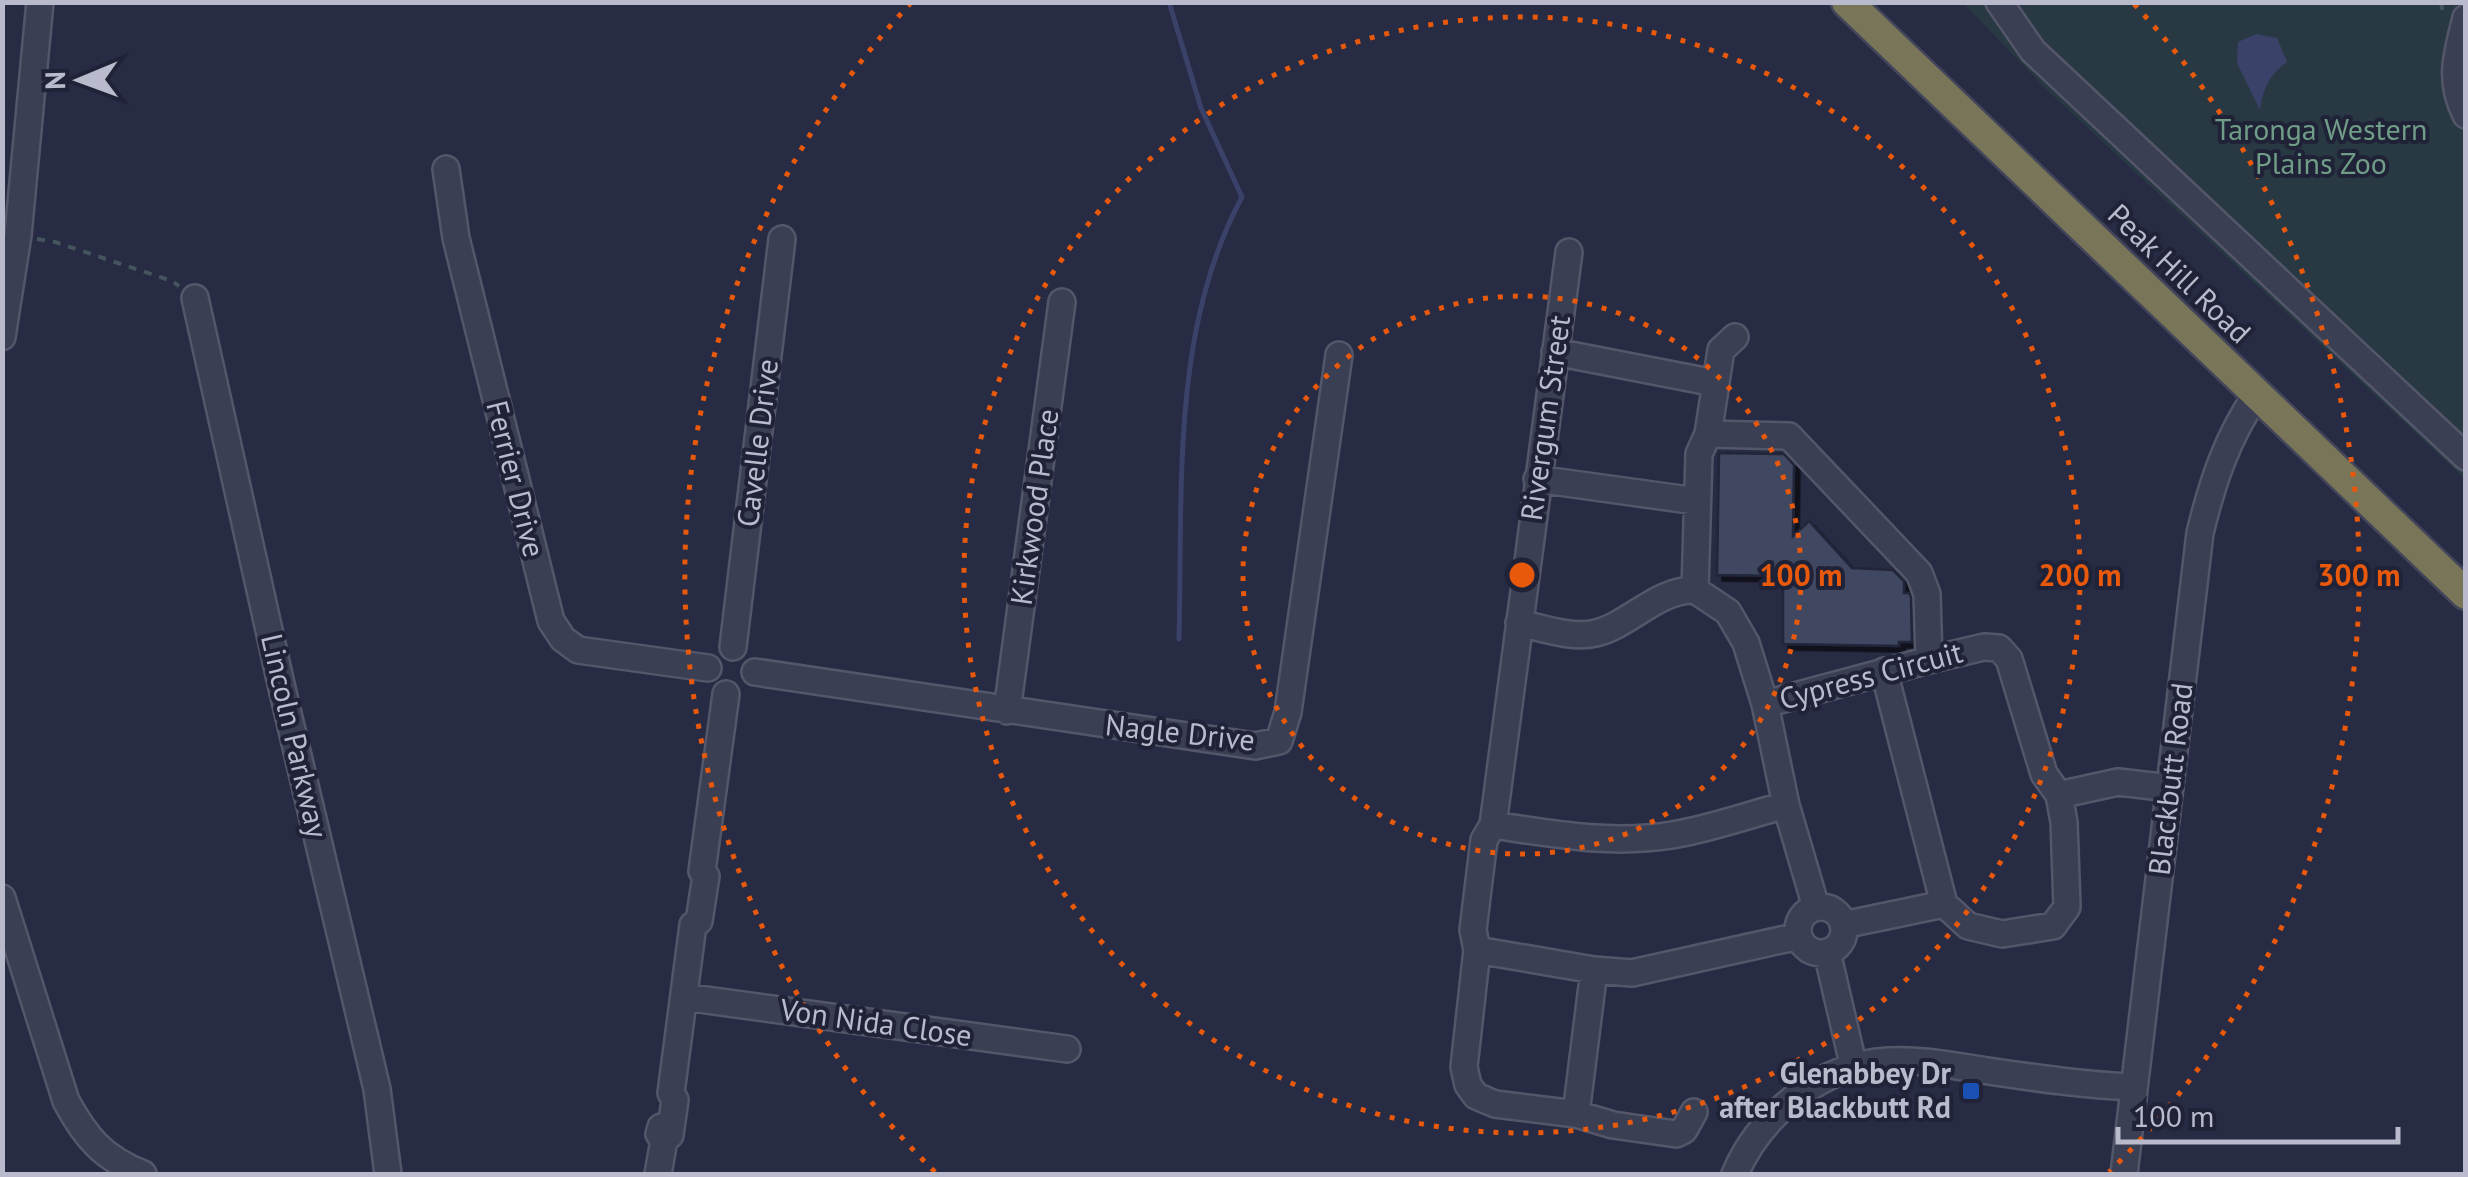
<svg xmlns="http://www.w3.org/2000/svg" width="2468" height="1177" viewBox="0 0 2468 1177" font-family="'PT Sans',sans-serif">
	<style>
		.green { fill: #293944 }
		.water { fill: #3b426a }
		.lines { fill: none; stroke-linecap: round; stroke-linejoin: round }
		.stream { stroke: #3b426a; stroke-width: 5 }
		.building { fill: #414660; stroke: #22253a; stroke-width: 2.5; filter: url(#shadow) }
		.minor-casing { stroke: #54566a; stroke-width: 30 }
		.highway-casing { stroke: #43465a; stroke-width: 35 }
		.path { stroke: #44555e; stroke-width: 4; stroke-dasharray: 8 8; stroke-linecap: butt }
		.minor { stroke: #3b3f53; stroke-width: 25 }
		.highway { stroke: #797558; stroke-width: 30 }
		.ring { fill: none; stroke: #e8590c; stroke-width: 5; stroke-dasharray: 5 10 }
		.transit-dot { fill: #1a4fb4; stroke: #202338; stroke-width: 4 }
		.labels { text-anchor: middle; stroke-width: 8; stroke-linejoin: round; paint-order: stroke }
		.park-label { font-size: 30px; fill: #709d87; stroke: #202338 }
		.street-label { font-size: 30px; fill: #b9bbcc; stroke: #202338 }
		.poi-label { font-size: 30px; font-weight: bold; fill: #b9bbcc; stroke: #202338; text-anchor: end }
		.centre { fill: #e8590c; stroke: #202338; stroke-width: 5 }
		.ring-label { font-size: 30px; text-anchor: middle; font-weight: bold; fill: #e8590c; stroke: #202338; stroke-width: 8; stroke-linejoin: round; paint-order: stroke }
	</style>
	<defs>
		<filter id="shadow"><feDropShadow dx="5.5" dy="5.5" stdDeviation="0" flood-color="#0009"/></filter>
	</defs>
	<rect width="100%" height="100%" fill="#272b43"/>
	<path class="green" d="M 1963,3 L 2465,3 L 2465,479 L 2047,90 Z"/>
	<path class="water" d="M 2256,34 L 2277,38 L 2287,62 C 2269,75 2263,89 2260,110 L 2237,63 L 2238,42 Z"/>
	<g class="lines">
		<path class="stream" d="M 1169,2 L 1201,108 L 1242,197 C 1170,330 1183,493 1179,639"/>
	</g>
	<path class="building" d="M 1719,453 L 1784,454 L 1794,465 L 1793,536 L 1809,521 L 1852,568 L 1893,570 L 1904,581 L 1904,593 L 1909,593 L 1911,597 L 1912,642 L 1899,642 L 1899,646 L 1783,644 L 1783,576 L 1717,575 Z"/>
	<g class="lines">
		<g class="minor-casing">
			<path id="minor" d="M 1999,2 L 2033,51 L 2466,457
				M 2466,18 C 2457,54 2448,80 2466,115
				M 446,169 L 456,238 L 551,621 L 563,639 L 578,650 L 708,668
				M 1569,252 L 1493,825 L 1484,840 L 1473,930 L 1477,950 L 1464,1067 L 1468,1085 L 1476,1096 L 1495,1104 L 1576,1114 L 1613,1125 L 1676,1134 L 1684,1130 L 1694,1112
				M 195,298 L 281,684 L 377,1089 L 388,1174
				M 2,337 L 18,235 L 40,2
				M 1555,352 L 1715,383
				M 1708,434 L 1789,436 L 1919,573 L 1927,594 L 1929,660
				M 1537,479 L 1696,501
				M 1695,590 L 1728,612 L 1746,643 L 1765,704 L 1786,805 L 1816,907
				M 1695,590 L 1699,454 L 1708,434 L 1721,350 L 1735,337
				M 1519,623 C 1542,628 1573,639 1596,633 C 1631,624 1658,589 1695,590
				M 733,647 L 782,239
				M 1884,671 L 1944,904
				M 755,672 L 1255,746 L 1279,741 L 1288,712 L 1339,355
				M 1765,704 L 1929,660 L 1984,647 L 1999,648 L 2009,659 L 2044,774 L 2059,795 L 2064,822 L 2067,907 L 2053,926 L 2002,934 L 1968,926 L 1944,904 L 1843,925
				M 1007,711 L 1062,302
				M 2059,795 L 2118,782 L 2170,788
				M 1493,825 C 1553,834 1611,845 1672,835 C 1710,829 1748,815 1786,805
				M 2,898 L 66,1101 C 86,1138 103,1158 143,1174
				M1798 930a23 23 0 1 1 46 0a23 23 0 1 1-46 0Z
				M 1477,950 L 1594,970 L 1632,973 L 1799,936
				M 1827,952 L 1854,1068
				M 684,997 L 1067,1049
				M 1576,1114 L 1594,970
				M 664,1140 L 670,1135 L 675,1100 L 671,1093 L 693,925 L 699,921 L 706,876 L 702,871 L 726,694
				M 658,1174 L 664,1140 L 659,1134 L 661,1127
				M 1735,1174 C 1760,1115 1821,1065 1888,1061 C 1922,1059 1955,1066 1988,1071 C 2036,1078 2084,1085 2133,1087
				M 2124,1174 L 2200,533 C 2212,484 2227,437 2256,396"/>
		</g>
		<g class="highway-casing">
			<path id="highway" d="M 1847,2 L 2466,594"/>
		</g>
		<path class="path" d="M 2441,2 L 2443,14
			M 37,239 L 55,242 L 172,281 L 179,286"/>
		<use href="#minor" class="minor"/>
		<use href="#highway" class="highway"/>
	</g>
	<g class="ring">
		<circle cx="1522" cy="575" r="279"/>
		<circle cx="1522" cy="575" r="558"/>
		<path d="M935 1172A837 837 0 0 1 910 4M2134 4A837 837 0 0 1 2109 1172"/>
	</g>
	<rect class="transit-dot" x="1961" y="1081" width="20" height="20" rx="5"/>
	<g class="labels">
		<g class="park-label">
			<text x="2321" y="140">Taronga Western<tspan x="2321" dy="34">Plains Zoo</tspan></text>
		</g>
		<g class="street-label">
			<text transform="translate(2179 274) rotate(44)" y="10">Peak Hill Road</text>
			<text transform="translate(1546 418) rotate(-82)" y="10">Rivergum Street</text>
			<text transform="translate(758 443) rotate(-83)" y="10">Cavelle Drive</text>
			<text transform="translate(515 479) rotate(76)" y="10">Ferrier Drive</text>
			<text transform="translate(1035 507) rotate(-82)" y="10">Kirkwood Place</text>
			<text transform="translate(1871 676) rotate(-15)" y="10">Cypress Circuit</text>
			<text transform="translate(1180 733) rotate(6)" y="10">Nagle Drive</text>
			<text transform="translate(294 736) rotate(77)" y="10">Lincoln Parkway</text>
			<text transform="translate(2171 779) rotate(-83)" y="10">Blackbutt Road</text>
			<text transform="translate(876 1023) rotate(8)" y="10">Von Nida Close</text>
		</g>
		<g class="poi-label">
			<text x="1951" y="1084">Glenabbey Dr<tspan x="1951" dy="34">after Blackbutt Rd</tspan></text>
		</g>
	</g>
	<circle cx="1522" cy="575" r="15" class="centre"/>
	<g class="ring-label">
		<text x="1801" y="586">100 m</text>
		<text x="2080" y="586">200 m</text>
		<text x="2359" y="586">300 m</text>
	</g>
	<rect width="2468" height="1177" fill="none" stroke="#b9bbcc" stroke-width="10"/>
	<g transform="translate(80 80) rotate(269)" stroke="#202338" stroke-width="8" paint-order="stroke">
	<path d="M0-8L18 38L0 25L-18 38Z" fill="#b9bbcc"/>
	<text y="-15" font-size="28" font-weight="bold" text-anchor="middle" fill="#b9bbcc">N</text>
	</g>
	<path d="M2118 1127v15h280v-15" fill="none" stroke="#b9bbcc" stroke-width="5"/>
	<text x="2133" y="1127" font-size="30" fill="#b9bbcc" stroke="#202338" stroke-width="8" paint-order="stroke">100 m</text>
</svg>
